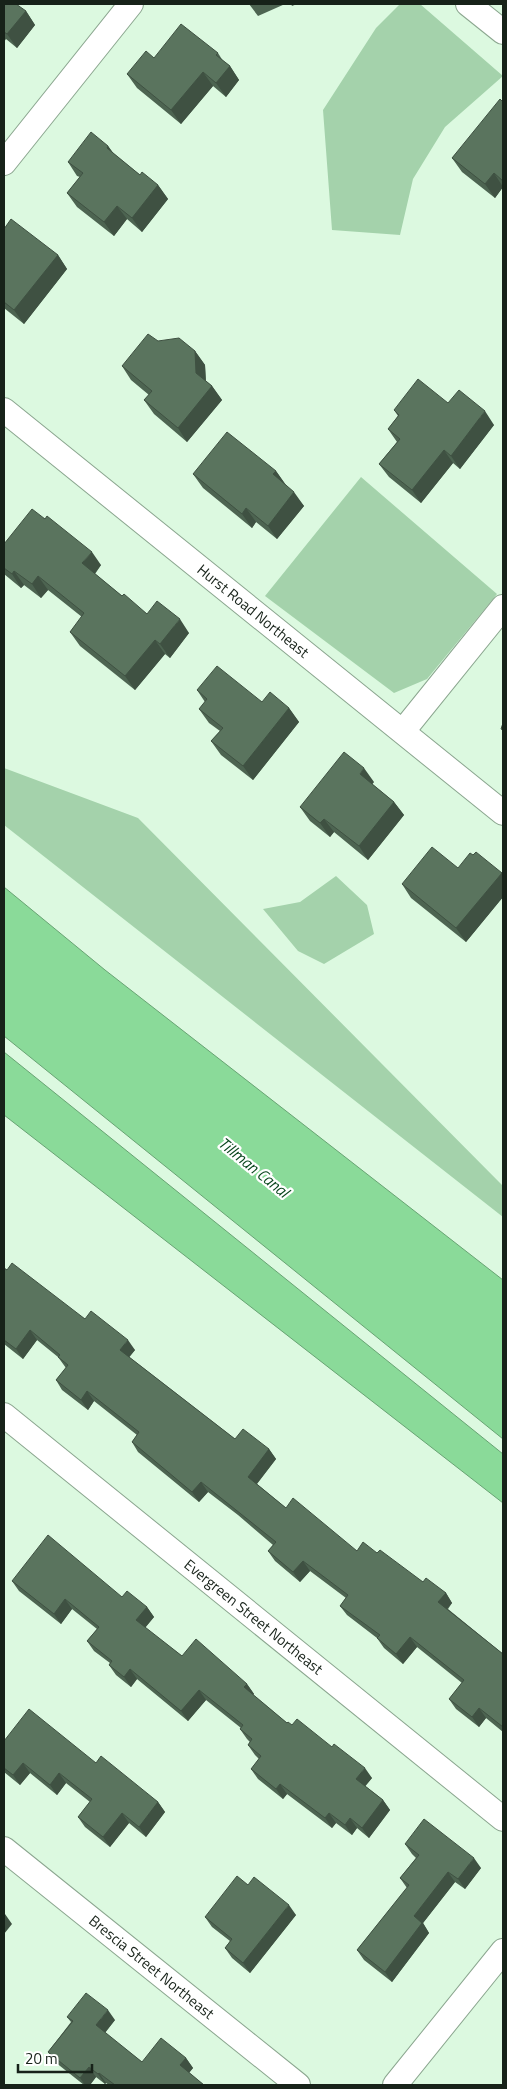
<svg xmlns="http://www.w3.org/2000/svg" width="507" height="2089" viewBox="0 0 507 2089" font-family="'Titillium Web',sans-serif">
	<style>
		.green { fill: #a4d2ab }
		.water { fill: #8ada99; stroke: #68a373 }
		.lines { fill: none; stroke-linecap: round; stroke-linejoin: round }
		.street-casing { stroke: #8ba68f; stroke-width: 26 }
		.street { stroke: #fff; stroke-width: 24 }
		.wall { fill: #4d6451 }
		.shaded-wall { fill: #3f5142 }
		.building { fill: #5a745e; stroke: #3f5142 }
		.labels { text-anchor: middle; stroke-width: 4.5; stroke-linejoin: round; paint-order: stroke }
		.street-label { font-size: 15px; fill: #172219; stroke: #fff }
		.water-label { font-size: 16px; font-style: italic; fill: #09461d; stroke: #fff }
	</style>
	<rect width="100%" height="100%" fill="#dcf9e0"/>
	<path class="green" d="M 400,4 L 420,4 L 503,76 L 445,127 L 413,179 L 400,235 L 332,230 L 323,110 L 376,28 Z
		M 361,477 L 497,594 L 427,679 L 394,693 L 265,596 Z
		M 4,768 L 138,818 L 503,1186 L 503,1217 L 4,825 Z
		M 336,876 L 367,905 L 374,934 L 324,964 L 298,951 L 263,909 L 300,902 Z"/>
	<path class="water" d="M 4,887 L 105,970 L 503,1280 L 503,1439 L 4,1036 Z
		M 4,1052 L 503,1454 L 503,1503 L 4,1115 Z"/>
	<g class="lines">
		<g class="street-casing">
			<g id="street">
				<path d="M 468,4 L 503,32"/>
				<path d="M 4,163 L 131,4"/>
				<path id="s1" d="M 4,410 L 503,813"/>
				<path d="M 403,731 L 503,607"/>
				<path id="s2" d="M 4,1415 L 503,1819"/>
				<path id="s3" d="M 4,1849 L 298,2085"/>
				<path d="M 395,2085 L 503,1951"/>
			</g>
		</g>
		<use href="#street" class="street"/>
	</g>
	<path class="wall" d="M 4,4 L 26,11 L 35,25 L 17,48 L 6,39 L 4,42 Z
		M 249,4 L 285,4 L 258,16 Z
		M 291,4 L 297,4 L 292,6 Z
		M 218,53 L 223,61 L 230,66 L 239,80 L 226,97 L 213,86 L 181,124 L 137,88 L 127,74 L 154,58 Z
		M 503,102 L 503,187 L 495,198 L 462,172 L 452,158 Z
		M 108,146 L 114,154 L 140,175 L 158,185 L 168,199 L 142,232 L 127,219 L 114,236 L 77,207 L 67,193 L 80,177 L 77,176 L 68,162 Z
		M 4,229 L 58,255 L 67,269 L 24,324 L 4,308 Z
		M 158,341 L 195,351 L 205,365 L 206,381 L 212,386 L 222,400 L 187,442 L 154,414 L 144,400 L 149,395 L 131,380 L 122,366 Z
		M 448,403 L 494,425 L 460,469 L 453,463 L 421,503 L 389,477 L 379,464 L 397,442 L 388,429 L 398,416 L 394,410 Z
		M 276,471 L 285,484 L 304,506 L 277,539 L 256,522 L 252,528 L 203,488 L 193,474 Z
		M 4,544 L 101,565 L 95,574 L 122,596 L 147,614 L 189,633 L 170,658 L 165,654 L 135,690 L 80,646 L 70,632 L 82,617 L 48,590 L 41,598 L 24,585 L 21,588 L 4,574 Z
		M 197,690 L 289,708 L 299,722 L 253,780 L 221,755 L 211,741 L 220,731 L 209,723 L 199,709 L 205,702 Z
		M 374,782 L 372,784 L 394,802 L 404,815 L 368,860 L 334,832 L 330,837 L 310,821 L 300,807 Z
		M 458,868 L 502,873 L 503,875 L 503,897 L 466,942 L 411,898 L 402,884 Z
		M 4,1268 L 85,1319 L 135,1350 L 129,1357 L 235,1439 L 269,1449 L 276,1459 L 257,1484 L 286,1508 L 357,1551 L 377,1553 L 423,1582 L 446,1593 L 452,1603 L 448,1609 L 503,1654 L 503,1732 L 486,1718 L 479,1727 L 456,1709 L 449,1699 L 462,1683 L 417,1647 L 403,1664 L 384,1648 L 377,1638 L 347,1615 L 340,1606 L 346,1598 L 310,1571 L 300,1582 L 275,1561 L 268,1551 L 273,1545 L 238,1515 L 208,1492 L 199,1502 L 138,1452 L 132,1442 L 137,1435 L 94,1401 L 88,1410 L 62,1390 L 56,1380 L 66,1368 L 58,1357 L 37,1340 L 23,1359 L 4,1344 Z
		M 12,1581 L 122,1597 L 147,1607 L 154,1617 L 145,1628 L 182,1656 L 247,1684 L 254,1694 L 253,1695 L 287,1723 L 372,1778 L 365,1786 L 383,1800 L 390,1810 L 369,1838 L 357,1828 L 352,1835 L 336,1823 L 332,1828 L 287,1794 L 283,1799 L 258,1779 L 251,1769 L 259,1759 L 255,1755 L 248,1745 L 250,1742 L 247,1739 L 240,1729 L 241,1728 L 206,1700 L 188,1721 L 137,1679 L 131,1687 L 116,1675 L 109,1665 L 110,1663 L 94,1651 L 87,1641 L 97,1629 L 72,1609 L 61,1624 L 19,1591 Z
		M 4,1741 L 96,1763 L 158,1802 L 165,1812 L 146,1837 L 129,1823 L 110,1847 L 85,1827 L 78,1817 L 90,1802 L 66,1783 L 57,1795 L 30,1773 L 20,1785 L 4,1772 Z
		M 405,1844 L 481,1868 L 465,1889 L 455,1882 L 423,1923 L 429,1933 L 392,1982 L 364,1960 L 357,1950 L 407,1888 L 400,1878 L 416,1858 L 412,1854 Z
		M 248,1885 L 296,1915 L 250,1973 L 232,1958 L 225,1948 L 230,1941 L 212,1927 L 205,1917 Z
		M 67,2017 L 115,2020 L 105,2033 L 142,2062 L 186,2058 L 193,2068 L 189,2073 L 204,2085 L 109,2085 L 106,2083 L 105,2084 L 96,2077 L 90,2085 L 84,2085 L 55,2062 L 48,2052 L 71,2022 Z"/>
	<path class="shaded-wall" d="M 26,11 L 35,25 L 17,48 L 7,34 Z
		M 230,66 L 239,80 L 226,97 L 216,83 Z
		M 203,72 L 213,86 L 181,124 L 171,110 Z
		M 108,146 L 118,160 L 107,148 Z
		M 494,173 L 503,187 L 495,198 L 485,184 Z
		M 158,185 L 168,199 L 142,232 L 132,218 Z
		M 117,206 L 127,219 L 114,236 L 104,222 Z
		M 58,255 L 67,269 L 24,324 L 14,310 Z
		M 195,351 L 205,365 L 206,387 L 196,373 Z
		M 212,386 L 222,400 L 187,442 L 178,428 Z
		M 485,411 L 494,425 L 460,469 L 451,456 Z
		M 444,450 L 453,463 L 421,503 L 412,490 Z
		M 276,471 L 286,485 L 273,474 Z
		M 294,492 L 304,506 L 277,539 L 268,526 Z
		M 246,508 L 256,522 L 252,528 L 242,514 Z
		M 92,552 L 101,565 L 92,577 L 82,563 Z
		M 14,571 L 24,585 L 21,588 L 12,574 Z
		M 38,576 L 48,590 L 41,598 L 32,584 Z
		M 180,619 L 189,633 L 170,658 L 160,644 Z
		M 155,640 L 165,654 L 135,690 L 125,676 Z
		M 289,708 L 299,722 L 253,780 L 243,766 Z
		M 364,768 L 374,782 L 369,788 L 360,774 Z
		M 394,802 L 404,815 L 368,860 L 359,846 Z
		M 324,819 L 334,832 L 330,837 L 320,823 Z
		M 502,873 L 503,875 L 503,897 L 466,942 L 456,928 Z
		M 30,1330 L 37,1340 L 23,1359 L 16,1349 Z
		M 128,1340 L 135,1350 L 127,1360 L 120,1350 Z
		M 87,1391 L 94,1401 L 88,1410 L 81,1400 Z
		M 269,1449 L 276,1459 L 255,1486 L 248,1477 Z
		M 201,1482 L 208,1492 L 199,1502 L 192,1492 Z
		M 303,1561 L 310,1571 L 300,1582 L 293,1572 Z
		M 446,1593 L 452,1603 L 445,1611 L 438,1602 Z
		M 65,1599 L 72,1609 L 61,1624 L 54,1614 Z
		M 147,1607 L 154,1617 L 143,1630 L 136,1620 Z
		M 410,1637 L 417,1647 L 403,1664 L 396,1654 Z
		M 130,1669 L 137,1679 L 131,1687 L 124,1677 Z
		M 247,1684 L 254,1694 L 251,1697 L 244,1687 Z
		M 199,1690 L 206,1700 L 188,1721 L 181,1711 Z
		M 479,1708 L 486,1718 L 479,1727 L 472,1717 Z
		M 23,1763 L 30,1773 L 20,1785 L 13,1775 Z
		M 365,1768 L 372,1778 L 363,1789 L 356,1779 Z
		M 59,1773 L 66,1783 L 57,1795 L 50,1785 Z
		M 280,1784 L 287,1794 L 283,1799 L 276,1789 Z
		M 383,1800 L 390,1810 L 369,1838 L 362,1828 Z
		M 158,1802 L 165,1812 L 146,1837 L 139,1827 Z
		M 122,1813 L 129,1823 L 110,1847 L 103,1837 Z
		M 329,1813 L 336,1823 L 332,1828 L 325,1818 Z
		M 350,1818 L 357,1828 L 352,1835 L 345,1825 Z
		M 474,1858 L 481,1868 L 465,1889 L 458,1879 Z
		M 448,1872 L 455,1882 L 423,1923 L 429,1933 L 392,1982 L 385,1972 L 414,1916 Z
		M 289,1905 L 296,1915 L 250,1973 L 243,1963 Z
		M 5,1914 L 12,1924 L 4,1934 L 4,1915 Z
		M 108,2010 L 115,2020 L 103,2035 L 96,2025 Z
		M 186,2058 L 193,2068 L 187,2075 L 180,2065 Z
		M 89,2067 L 96,2077 L 90,2085 L 85,2085 L 80,2078 Z
		M 99,2073 L 106,2083 L 105,2084 L 98,2074 Z"/>
	<path class="building" d="M 4,4 L 16,4 L 26,11 L 7,34 L 4,32 Z
		M 181,24 L 218,53 L 216,55 L 230,66 L 216,83 L 203,72 L 171,110 L 127,74 L 146,51 L 154,58 Z
		M 500,99 L 503,102 L 503,181 L 494,173 L 485,184 L 452,158 Z
		M 91,132 L 108,146 L 107,148 L 140,175 L 142,172 L 158,185 L 132,218 L 117,206 L 104,222 L 67,193 L 83,173 L 68,162 Z
		M 11,219 L 58,255 L 14,310 L 4,302 L 4,229 Z
		M 148,334 L 158,341 L 179,338 L 195,351 L 196,373 L 212,386 L 178,428 L 144,400 L 152,391 L 122,366 Z
		M 418,379 L 448,403 L 459,390 L 485,411 L 451,456 L 444,450 L 412,490 L 379,464 L 400,439 L 388,429 L 399,415 L 394,410 Z
		M 227,432 L 276,471 L 273,474 L 294,492 L 268,526 L 246,508 L 242,514 L 193,474 Z
		M 32,509 L 45,519 L 47,516 L 92,552 L 82,563 L 122,596 L 124,594 L 147,614 L 157,601 L 180,619 L 160,644 L 155,640 L 125,676 L 70,632 L 84,613 L 38,576 L 32,584 L 14,571 L 12,574 L 4,568 L 4,544 Z
		M 217,666 L 262,702 L 270,692 L 289,708 L 243,766 L 211,741 L 223,728 L 199,709 L 207,699 L 197,690 Z
		M 503,723 L 503,730 L 501,729 Z
		M 344,752 L 364,768 L 360,774 L 394,802 L 359,846 L 324,819 L 320,823 L 300,807 Z
		M 432,847 L 458,868 L 470,853 L 473,855 L 476,852 L 502,873 L 456,928 L 402,884 Z
		M 12,1263 L 85,1319 L 91,1311 L 128,1340 L 120,1350 L 235,1439 L 243,1429 L 269,1449 L 248,1477 L 286,1508 L 293,1498 L 357,1551 L 363,1542 L 377,1553 L 380,1550 L 423,1582 L 426,1578 L 446,1593 L 438,1602 L 503,1654 L 503,1727 L 479,1708 L 472,1717 L 449,1699 L 464,1680 L 410,1637 L 396,1654 L 377,1638 L 380,1635 L 340,1606 L 348,1595 L 303,1561 L 293,1572 L 268,1551 L 276,1542 L 201,1482 L 192,1492 L 132,1442 L 139,1432 L 87,1391 L 81,1400 L 56,1380 L 68,1365 L 58,1357 L 60,1355 L 30,1330 L 16,1349 L 4,1340 L 4,1268 L 7,1270 Z
		M 48,1535 L 122,1597 L 127,1591 L 147,1607 L 136,1620 L 182,1656 L 196,1639 L 247,1684 L 244,1687 L 287,1723 L 288,1722 L 292,1725 L 297,1719 L 332,1747 L 334,1744 L 365,1768 L 356,1779 L 383,1800 L 362,1828 L 350,1818 L 345,1825 L 329,1813 L 325,1818 L 280,1784 L 276,1789 L 251,1769 L 261,1756 L 248,1745 L 252,1739 L 240,1729 L 243,1725 L 199,1690 L 181,1711 L 130,1669 L 124,1677 L 109,1665 L 112,1661 L 87,1641 L 99,1627 L 65,1599 L 54,1614 L 12,1581 Z
		M 29,1709 L 96,1763 L 101,1756 L 158,1802 L 139,1827 L 122,1813 L 103,1837 L 78,1817 L 92,1799 L 59,1773 L 50,1785 L 23,1763 L 13,1775 L 4,1768 L 4,1741 Z
		M 424,1819 L 474,1858 L 458,1879 L 448,1872 L 414,1916 L 422,1923 L 385,1972 L 357,1950 L 409,1885 L 400,1878 L 419,1855 L 405,1844 Z
		M 237,1876 L 248,1885 L 254,1877 L 289,1905 L 243,1963 L 225,1948 L 232,1939 L 205,1917 Z
		M 86,1993 L 108,2010 L 96,2025 L 142,2062 L 161,2038 L 186,2058 L 180,2065 L 204,2085 L 115,2085 L 99,2073 L 98,2074 L 89,2067 L 80,2078 L 48,2052 L 73,2021 L 67,2017 Z"/>
	<g class="labels">
		<g class="street-label">
			<text dy="5" stroke="none"><textPath href="#s1" startOffset="320">Hurst Road Northeast</textPath></text>
			<text dy="5" stroke="none"><textPath href="#s2" startOffset="321">Evergreen Street Northeast</textPath></text>
			<text dy="5" stroke="none"><textPath href="#s3" startOffset="189">Brescia Street Northeast</textPath></text>
		</g>
		<g class="water-label">
			<text transform="translate(254 1167) rotate(39)" y="6">Tillman Canal</text>
		</g>
	</g>
	<rect width="507" height="2089" fill="none" stroke="#172219" stroke-width="10"/>
	<path d="M18 2064v8h74v-8" fill="none" stroke="#172219" stroke-width="2.5"/>
	<text x="25" y="2064" font-size="15" fill="#172219" stroke="#ffffff" stroke-width="4" paint-order="stroke">20 m</text>
</svg>
